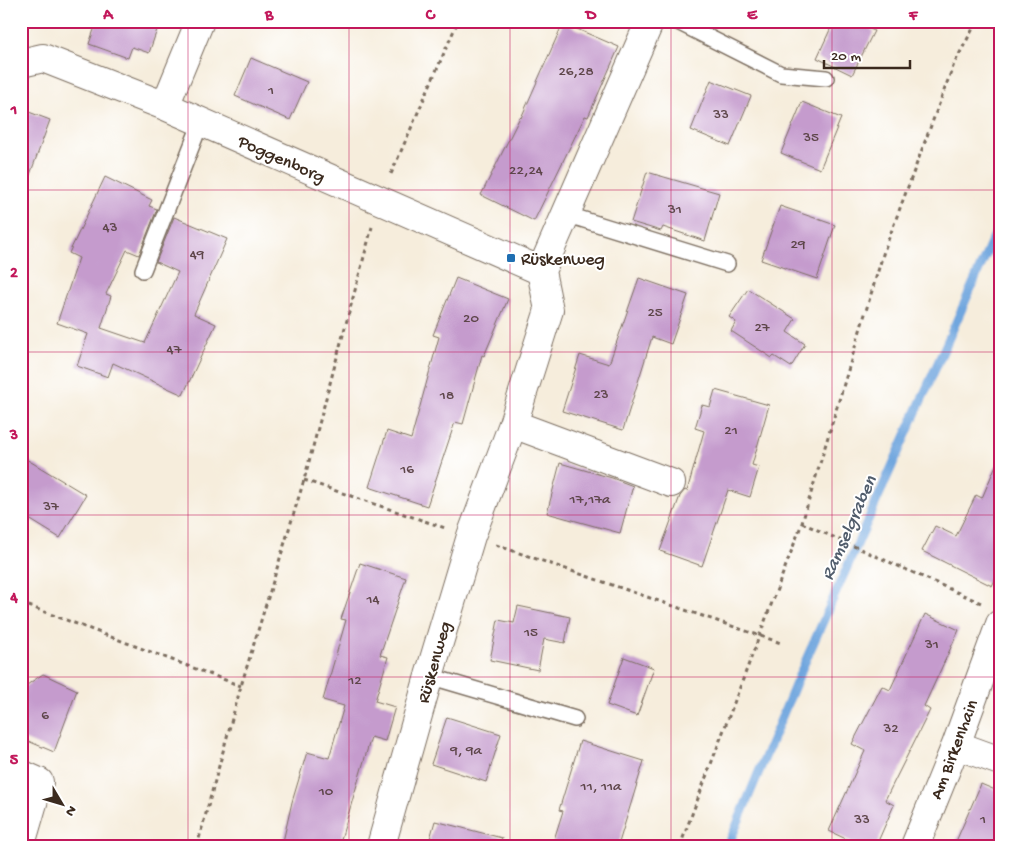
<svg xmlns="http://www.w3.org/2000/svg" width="1021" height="867" viewBox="0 0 1021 867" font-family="'Gochi Hand',sans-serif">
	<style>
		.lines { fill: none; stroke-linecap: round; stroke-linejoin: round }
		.stream { stroke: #70a6de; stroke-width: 9 }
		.building { fill: #c59bcd }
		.lane-casing { stroke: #7c6e60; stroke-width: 18 }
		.street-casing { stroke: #7c6e60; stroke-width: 30 }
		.path { stroke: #7c6e60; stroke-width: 3; stroke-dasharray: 4 4; stroke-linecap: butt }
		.lane { stroke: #fff; stroke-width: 15 }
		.street { stroke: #fff; stroke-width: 28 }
		.grid { fill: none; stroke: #c2185b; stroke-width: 1; stroke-opacity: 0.55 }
		.poi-dot { fill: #1f6fb2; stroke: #fff; stroke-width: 2 }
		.labels { text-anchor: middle; stroke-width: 4; stroke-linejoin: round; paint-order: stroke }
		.number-label { font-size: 15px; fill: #5e464a }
		.street-label { font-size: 18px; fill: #3b2a1e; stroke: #fff }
		.poi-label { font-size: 18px; fill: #3b2a1e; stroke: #fff; text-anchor: start }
		.water-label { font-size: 19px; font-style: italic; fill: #505c6b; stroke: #fff }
		.neatline { fill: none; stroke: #c2185b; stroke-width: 2 }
		.grid-label { font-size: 16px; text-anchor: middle; font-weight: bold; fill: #c2185b }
	</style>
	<rect width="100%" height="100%" fill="#fff"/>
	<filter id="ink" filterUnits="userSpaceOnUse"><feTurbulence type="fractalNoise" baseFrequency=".02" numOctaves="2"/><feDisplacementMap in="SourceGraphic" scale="10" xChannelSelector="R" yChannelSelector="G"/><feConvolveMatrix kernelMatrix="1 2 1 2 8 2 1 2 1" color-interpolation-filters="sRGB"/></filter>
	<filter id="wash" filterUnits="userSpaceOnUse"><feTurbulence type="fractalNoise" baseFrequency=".0096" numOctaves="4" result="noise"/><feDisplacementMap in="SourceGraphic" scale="20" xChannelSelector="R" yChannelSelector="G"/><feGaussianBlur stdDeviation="1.12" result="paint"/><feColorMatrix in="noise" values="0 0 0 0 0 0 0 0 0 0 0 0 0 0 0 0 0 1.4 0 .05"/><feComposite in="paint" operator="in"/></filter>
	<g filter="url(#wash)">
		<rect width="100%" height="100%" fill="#f6eddc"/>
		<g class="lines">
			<path class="stream" d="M 728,846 L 801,671 L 1000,223"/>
		</g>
		<g id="blocks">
			<path class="building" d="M 97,21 L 160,21 L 149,53 L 132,47 L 128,58 L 89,44 Z
				M 834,21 L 854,21 L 874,31 L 852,75 L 817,58 Z
				M 563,23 L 619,47 L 588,117 L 585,116 L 534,221 L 481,195 L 520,117 L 521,118 Z
				M 251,58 L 307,82 L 290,120 L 235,96 Z
				M 711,80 L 751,96 L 730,146 L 691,130 Z
				M 802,102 L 841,118 L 820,169 L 781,153 Z
				M 21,109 L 50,120 L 24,191 L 21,191 Z
				M 647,172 L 719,193 L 705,241 L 663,227 L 661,231 L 631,222 Z
				M 105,177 L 152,200 L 149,206 L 157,209 L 139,255 L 127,250 L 106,294 L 111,296 L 101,328 L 145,343 L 178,272 L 156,262 L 174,217 L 227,239 L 194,314 L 216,324 L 183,395 L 113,363 L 108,377 L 77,366 L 88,334 L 57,323 L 79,258 L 69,253 Z
				M 780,206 L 835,225 L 817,279 L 761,260 Z
				M 456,278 L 508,299 L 484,356 L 482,355 L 463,424 L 455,422 L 427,506 L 369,487 L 387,431 L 411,439 L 439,337 L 433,335 Z
				M 639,278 L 688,295 L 671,344 L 652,337 L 623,430 L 562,411 L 580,355 L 609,364 Z
				M 748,289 L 795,319 L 787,332 L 805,344 L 791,367 L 774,356 L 772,358 L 731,331 L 736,322 L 729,317 Z
				M 715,390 L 769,405 L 752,465 L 759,467 L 750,497 L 728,490 L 702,566 L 660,551 L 680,496 L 685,490 L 687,491 L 704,431 L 695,428 L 702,405 L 710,407 Z
				M 21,456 L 86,495 L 60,538 L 21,514 Z
				M 999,458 L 1000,570 L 992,586 L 922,551 L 935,526 L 956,536 L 976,495 L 982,498 Z
				M 560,463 L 612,478 L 633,486 L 620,533 L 547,513 Z
				M 360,563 L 406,578 L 380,655 L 388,657 L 375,701 L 395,707 L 385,741 L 371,737 L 339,846 L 282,846 L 292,802 L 307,752 L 329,758 L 344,706 L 323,700 L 346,620 L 341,619 Z
				M 518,606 L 570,617 L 565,643 L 544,639 L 538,670 L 490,660 L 498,620 L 514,623 Z
				M 925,614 L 959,630 L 924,706 L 930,710 L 885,800 L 894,805 L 876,846 L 861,846 L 829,831 L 865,751 L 852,744 L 882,686 L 890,690 Z
				M 624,657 L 654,668 L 637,716 L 607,705 Z
				M 43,674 L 77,690 L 54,752 L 21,738 L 21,689 Z
				M 447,717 L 501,734 L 486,782 L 431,764 Z
				M 580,741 L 644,761 L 618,846 L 552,846 L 563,811 L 559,810 Z
				M 981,784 L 1000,792 L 1000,846 L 954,846 Z
				M 435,821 L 502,838 L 500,846 L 428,846 Z"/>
		</g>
	</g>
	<g filter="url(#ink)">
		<use href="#blocks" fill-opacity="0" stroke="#7c6e60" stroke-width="1"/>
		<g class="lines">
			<g class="lane-casing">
				<path id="lane" d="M 676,21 L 781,74 L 826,78
					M 565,214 L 727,264
					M 143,270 L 201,122
					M 429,676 L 575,719"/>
			</g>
			<g class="street-casing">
				<path id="street" d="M 21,63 L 43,58 L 165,106 L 541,271
					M 165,106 L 200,21
					M 513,424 L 671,483
					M 956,745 L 1000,761
					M 21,774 L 39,782 L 21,844
					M 381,846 L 429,676 L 471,536 L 513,424 L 549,310 L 541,271 L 650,21
					M 915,846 L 956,745 L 1000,624"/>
			</g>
			<path class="path" d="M 391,174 L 458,21
				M 304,480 L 445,528
				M 802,523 L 981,603
				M 496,545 L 781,643
				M 21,603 L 241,686
				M 197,846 L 241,686 L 304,480 L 372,227
				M 680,846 L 802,523 L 884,251 L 954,64 L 977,21"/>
			<use href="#lane" class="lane"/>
			<use href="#street" class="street"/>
		</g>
	</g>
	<path class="grid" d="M 188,21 L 188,846M 349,21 L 349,846M 510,21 L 510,846M 671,21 L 671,846M 832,21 L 832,846M 21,190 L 1000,190M 21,352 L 1000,352M 21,515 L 1000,515M 21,677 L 1000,677"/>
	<rect class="poi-dot" x="506" y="253" width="10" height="10" rx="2.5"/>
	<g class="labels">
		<g class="number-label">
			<text x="576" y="75">26,28</text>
			<text x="271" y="94">1</text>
			<text x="721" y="118">33</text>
			<text x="811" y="141">35</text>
			<text x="526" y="174">22,24</text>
			<text x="675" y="213">31</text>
			<text x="110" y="231">43</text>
			<text x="798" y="248">29</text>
			<text x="197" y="258">49</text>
			<text x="655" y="316">25</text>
			<text x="471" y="322">20</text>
			<text x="762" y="331">27</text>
			<text x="174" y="353">47</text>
			<text x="601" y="398">23</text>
			<text x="447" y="399">18</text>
			<text x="731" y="434">21</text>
			<text x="407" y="473">16</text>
			<text x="590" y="503">17,17a</text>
			<text x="51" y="510">37</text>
			<text x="373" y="603">14</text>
			<text x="531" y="636">15</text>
			<text x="932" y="648">31</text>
			<text x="355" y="684">12</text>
			<text x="45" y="719">6</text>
			<text x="891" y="732">32</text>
			<text x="466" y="754">9, 9a</text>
			<text x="601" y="790">11, 11a</text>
			<text x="326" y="795">10</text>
			<text x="862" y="823">33</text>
			<text x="983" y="823">1</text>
		</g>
		<g class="street-label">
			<text transform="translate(282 158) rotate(24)" y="6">Poggenborg</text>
			<text transform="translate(433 662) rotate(-74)" y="6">Rüskenweg</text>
			<text transform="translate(953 749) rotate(-69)" y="6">Am Birkenhain</text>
		</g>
		<g class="poi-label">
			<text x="521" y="264">Rüskenweg</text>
		</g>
		<g class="water-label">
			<text transform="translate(847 527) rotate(-66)" y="7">Ramselgraben</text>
		</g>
	</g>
	<rect width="1021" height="867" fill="none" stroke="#fff" stroke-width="55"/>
	<g transform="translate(62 804) rotate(128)" stroke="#ffffff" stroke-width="4" paint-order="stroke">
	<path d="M0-4L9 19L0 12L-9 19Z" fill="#3b2a1e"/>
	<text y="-8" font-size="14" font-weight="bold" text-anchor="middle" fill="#3b2a1e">N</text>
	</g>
	<path d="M824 60v8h86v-8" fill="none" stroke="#3b2a1e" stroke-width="2.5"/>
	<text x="831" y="60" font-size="15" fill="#3b2a1e" stroke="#ffffff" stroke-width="4" paint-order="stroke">20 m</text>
	<rect x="28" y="28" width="966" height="812" class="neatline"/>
	<g class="grid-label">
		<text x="108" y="19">A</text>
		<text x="269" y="19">B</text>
		<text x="430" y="19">C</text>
		<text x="591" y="19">D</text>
		<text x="752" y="19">E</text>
		<text x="913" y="19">F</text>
		<text x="14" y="114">1</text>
		<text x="14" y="277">2</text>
		<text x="14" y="439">3</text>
		<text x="14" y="602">4</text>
		<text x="14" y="764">5</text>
	</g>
</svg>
